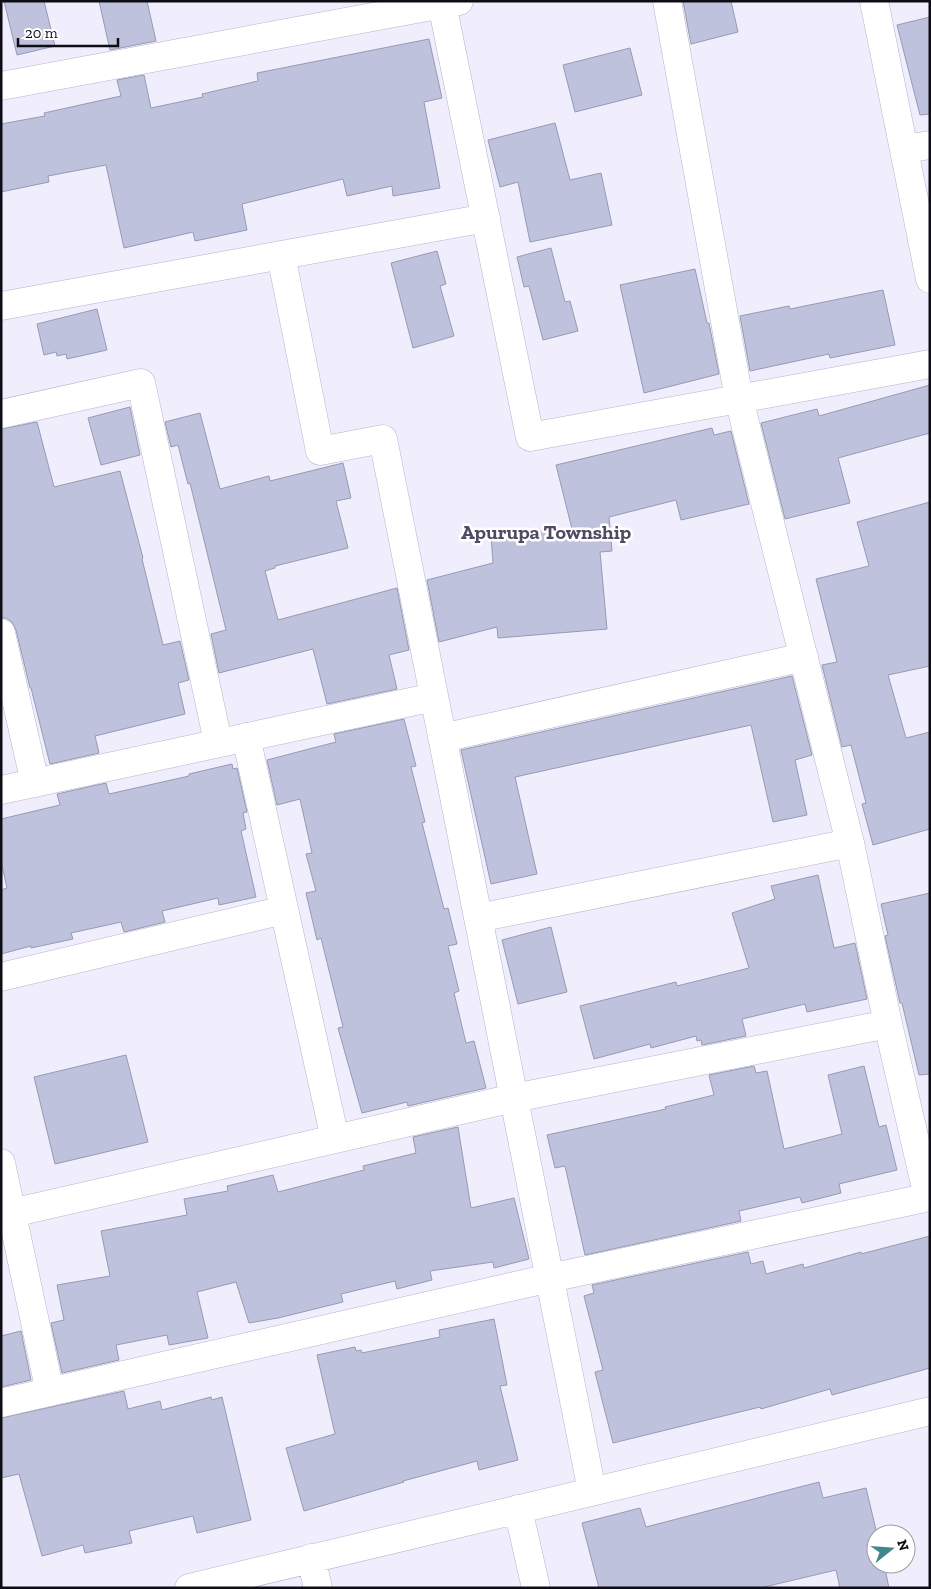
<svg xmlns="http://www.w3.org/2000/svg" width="931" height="1589" viewBox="0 0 931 1589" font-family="'Zilla Slab',serif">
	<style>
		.building { fill: #bec2dc; stroke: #969ab3 }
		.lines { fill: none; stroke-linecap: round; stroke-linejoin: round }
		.minor-casing { stroke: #b9b3cc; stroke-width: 29 }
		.minor { stroke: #fff; stroke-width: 28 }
		.labels { text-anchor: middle; stroke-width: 5; stroke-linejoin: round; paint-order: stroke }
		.neighbourhood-label { font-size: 20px; font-weight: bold; fill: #514b61; stroke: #fff }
	</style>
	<rect width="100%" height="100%" fill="#f0edfd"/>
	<path class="building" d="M 4,1 L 44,1 L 55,46 L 17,55 Z
		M 99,1 L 147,1 L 156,41 L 110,50 Z
		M 683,1 L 731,1 L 738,32 L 691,44 Z
		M 930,17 L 930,114 L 920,115 L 897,25 Z
		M 429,39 L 442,98 L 424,102 L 440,188 L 393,196 L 392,186 L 347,196 L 343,179 L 242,204 L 247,230 L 195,241 L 193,232 L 124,248 L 106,165 L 48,176 L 49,182 L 1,192 L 1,124 L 45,116 L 44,113 L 121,96 L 117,80 L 144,75 L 151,108 L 203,97 L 202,94 L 258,81 L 257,73 Z
		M 630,48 L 642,95 L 575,112 L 563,65 Z
		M 555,123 L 570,180 L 601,173 L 612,225 L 530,242 L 518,182 L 500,187 L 488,140 Z
		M 551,248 L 565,302 L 570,301 L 578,331 L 543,340 L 529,286 L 524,287 L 517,257 Z
		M 437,251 L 446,284 L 440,286 L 454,336 L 413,348 L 391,263 Z
		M 695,269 L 707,323 L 709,323 L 719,374 L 644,393 L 620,285 Z
		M 883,290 L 895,345 L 830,358 L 829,354 L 750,371 L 740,316 L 789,306 L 790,309 Z
		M 97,309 L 107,350 L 67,359 L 66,354 L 57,356 L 56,352 L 44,355 L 37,324 Z
		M 930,385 L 930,433 L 838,458 L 850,503 L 785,519 L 761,423 L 817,409 L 819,416 Z
		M 130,407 L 140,455 L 101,465 L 88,418 Z
		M 200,413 L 220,489 L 269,476 L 270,481 L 343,463 L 351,498 L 336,501 L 348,548 L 275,566 L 275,568 L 265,571 L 278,620 L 397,588 L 409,650 L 389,655 L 397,689 L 327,704 L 313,649 L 219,673 L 211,634 L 226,630 L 190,483 L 188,484 L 178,445 L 171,447 L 165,422 Z
		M 37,422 L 54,487 L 120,471 L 143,558 L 142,559 L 163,645 L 180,641 L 189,680 L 178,683 L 185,714 L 95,736 L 99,753 L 50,764 L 31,688 L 30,688 L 16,630 L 12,622 L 6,618 L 1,618 L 1,429 Z
		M 712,428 L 714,435 L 731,431 L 749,504 L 681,520 L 676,500 L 609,517 L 612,551 L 600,552 L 607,629 L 498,638 L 497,627 L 439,642 L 427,580 L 493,563 L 491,535 L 572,529 L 556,465 Z
		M 930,502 L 930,666 L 888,675 L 906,738 L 930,732 L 930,829 L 873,845 L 862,804 L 866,803 L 851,745 L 842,747 L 822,665 L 837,662 L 816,579 L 869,566 L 857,522 Z
		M 792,676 L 812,755 L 795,760 L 807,815 L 773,822 L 751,725 L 515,777 L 537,874 L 491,884 L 461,750 Z
		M 404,719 L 416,766 L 411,767 L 425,822 L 422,823 L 444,909 L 448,908 L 457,944 L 448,946 L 459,991 L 454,993 L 466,1043 L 474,1041 L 486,1088 L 408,1106 L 407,1102 L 362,1113 L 338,1028 L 343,1027 L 321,938 L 317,940 L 306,893 L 316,891 L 306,854 L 312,853 L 300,799 L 277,805 L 267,760 L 336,742 L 334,734 Z
		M 232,764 L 233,769 L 237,768 L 247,812 L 243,813 L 246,829 L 241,831 L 256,897 L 219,905 L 218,898 L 162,911 L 165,922 L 124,932 L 121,922 L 71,933 L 73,939 L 31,948 L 31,946 L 1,954 L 1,890 L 7,888 L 1,861 L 1,819 L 60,805 L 57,794 L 106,783 L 109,794 L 189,776 L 189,774 Z
		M 818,875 L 834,948 L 855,943 L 867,999 L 807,1012 L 805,1004 L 742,1019 L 746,1036 L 702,1045 L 701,1040 L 697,1041 L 696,1036 L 651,1048 L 650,1044 L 594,1059 L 580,1006 L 676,982 L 677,986 L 749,968 L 732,913 L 775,899 L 771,886 Z
		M 930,893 L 930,1074 L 919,1075 L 902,1003 L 900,1003 L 885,936 L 888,935 L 881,904 Z
		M 551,927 L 567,992 L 518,1004 L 502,940 Z
		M 126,1055 L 148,1142 L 55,1164 L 34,1077 Z
		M 754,1066 L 756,1073 L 767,1071 L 784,1149 L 842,1134 L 828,1075 L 864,1066 L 879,1127 L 886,1125 L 897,1170 L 839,1184 L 841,1193 L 802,1203 L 800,1197 L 739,1211 L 741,1221 L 585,1255 L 565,1166 L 555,1168 L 547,1135 L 666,1109 L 665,1107 L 714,1095 L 709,1075 Z
		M 458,1127 L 471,1208 L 514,1198 L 529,1259 L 494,1268 L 493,1262 L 430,1271 L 432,1280 L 397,1289 L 395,1281 L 341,1294 L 343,1302 L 278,1318 L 249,1323 L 236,1282 L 197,1292 L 208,1338 L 169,1345 L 167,1335 L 116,1345 L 119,1360 L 62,1373 L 51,1323 L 64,1320 L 57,1285 L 110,1276 L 101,1231 L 187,1215 L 184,1199 L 228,1191 L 227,1186 L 273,1175 L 278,1192 L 364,1170 L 363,1166 L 416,1153 L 413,1137 Z
		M 930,1236 L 930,1368 L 832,1395 L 830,1389 L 761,1409 L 760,1407 L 613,1443 L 595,1372 L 603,1370 L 584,1296 L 594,1293 L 592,1285 L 748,1252 L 751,1264 L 763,1261 L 766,1274 L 803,1264 L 804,1268 L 861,1252 L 861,1254 Z
		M 494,1319 L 507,1385 L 500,1386 L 518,1460 L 479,1470 L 477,1461 L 403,1481 L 404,1482 L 304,1511 L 286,1448 L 335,1434 L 317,1355 L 355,1347 L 356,1351 L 361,1350 L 362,1353 L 440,1337 L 439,1330 Z
		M 21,1331 L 31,1380 L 1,1387 L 1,1336 Z
		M 124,1391 L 128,1409 L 160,1401 L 162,1410 L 211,1397 L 212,1400 L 222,1397 L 251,1520 L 197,1533 L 193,1516 L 129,1531 L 132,1543 L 85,1553 L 83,1545 L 42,1556 L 19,1474 L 1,1478 L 1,1418 Z
		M 819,1482 L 823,1498 L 866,1488 L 877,1534 L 876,1564 L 884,1564 L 889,1588 L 840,1588 L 836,1570 L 760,1588 L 599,1588 L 582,1523 L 640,1508 L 646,1527 Z"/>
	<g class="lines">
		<g class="minor-casing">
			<path id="minor" d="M 667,1 L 739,399 L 850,843 L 888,1024 L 928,1197
				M 874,1 L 930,279
				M 442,4 L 530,437 L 930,364
				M 1,86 L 459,1
				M 904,149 L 930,145
				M 281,255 L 320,451 L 383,439 L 592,1491
				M 1,306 L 486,218
				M 1,414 L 141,383 L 218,742
				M 1,633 L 35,783
				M 246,737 L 335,1139
				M 442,738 L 804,657
				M 1,790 L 434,697
				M 478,918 L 850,843
				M 1,977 L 284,910
				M 1,1163 L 50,1392
				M 12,1213 L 514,1098 L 888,1024
				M 1,1403 L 550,1278 L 930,1197
				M 518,1509 L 536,1588
				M 311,1558 L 318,1588
				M 189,1588 L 930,1411"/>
		</g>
		<use href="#minor" class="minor"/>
	</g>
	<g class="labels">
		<g class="neighbourhood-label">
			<text x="546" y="539">Apurupa Township</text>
		</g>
	</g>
	<rect width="931" height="1589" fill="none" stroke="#0e0c14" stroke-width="5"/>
	<g transform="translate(891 1549) rotate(73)"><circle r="24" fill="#ffffff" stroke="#9f9ea1"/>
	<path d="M0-4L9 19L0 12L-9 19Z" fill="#40878e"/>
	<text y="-8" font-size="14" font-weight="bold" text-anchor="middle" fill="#0e0c14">N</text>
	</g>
	<path d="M18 38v8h100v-8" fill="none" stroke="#0e0c14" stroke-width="2.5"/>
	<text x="25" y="38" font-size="15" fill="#0e0c14" stroke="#ffffff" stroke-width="4" paint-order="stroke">20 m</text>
</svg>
